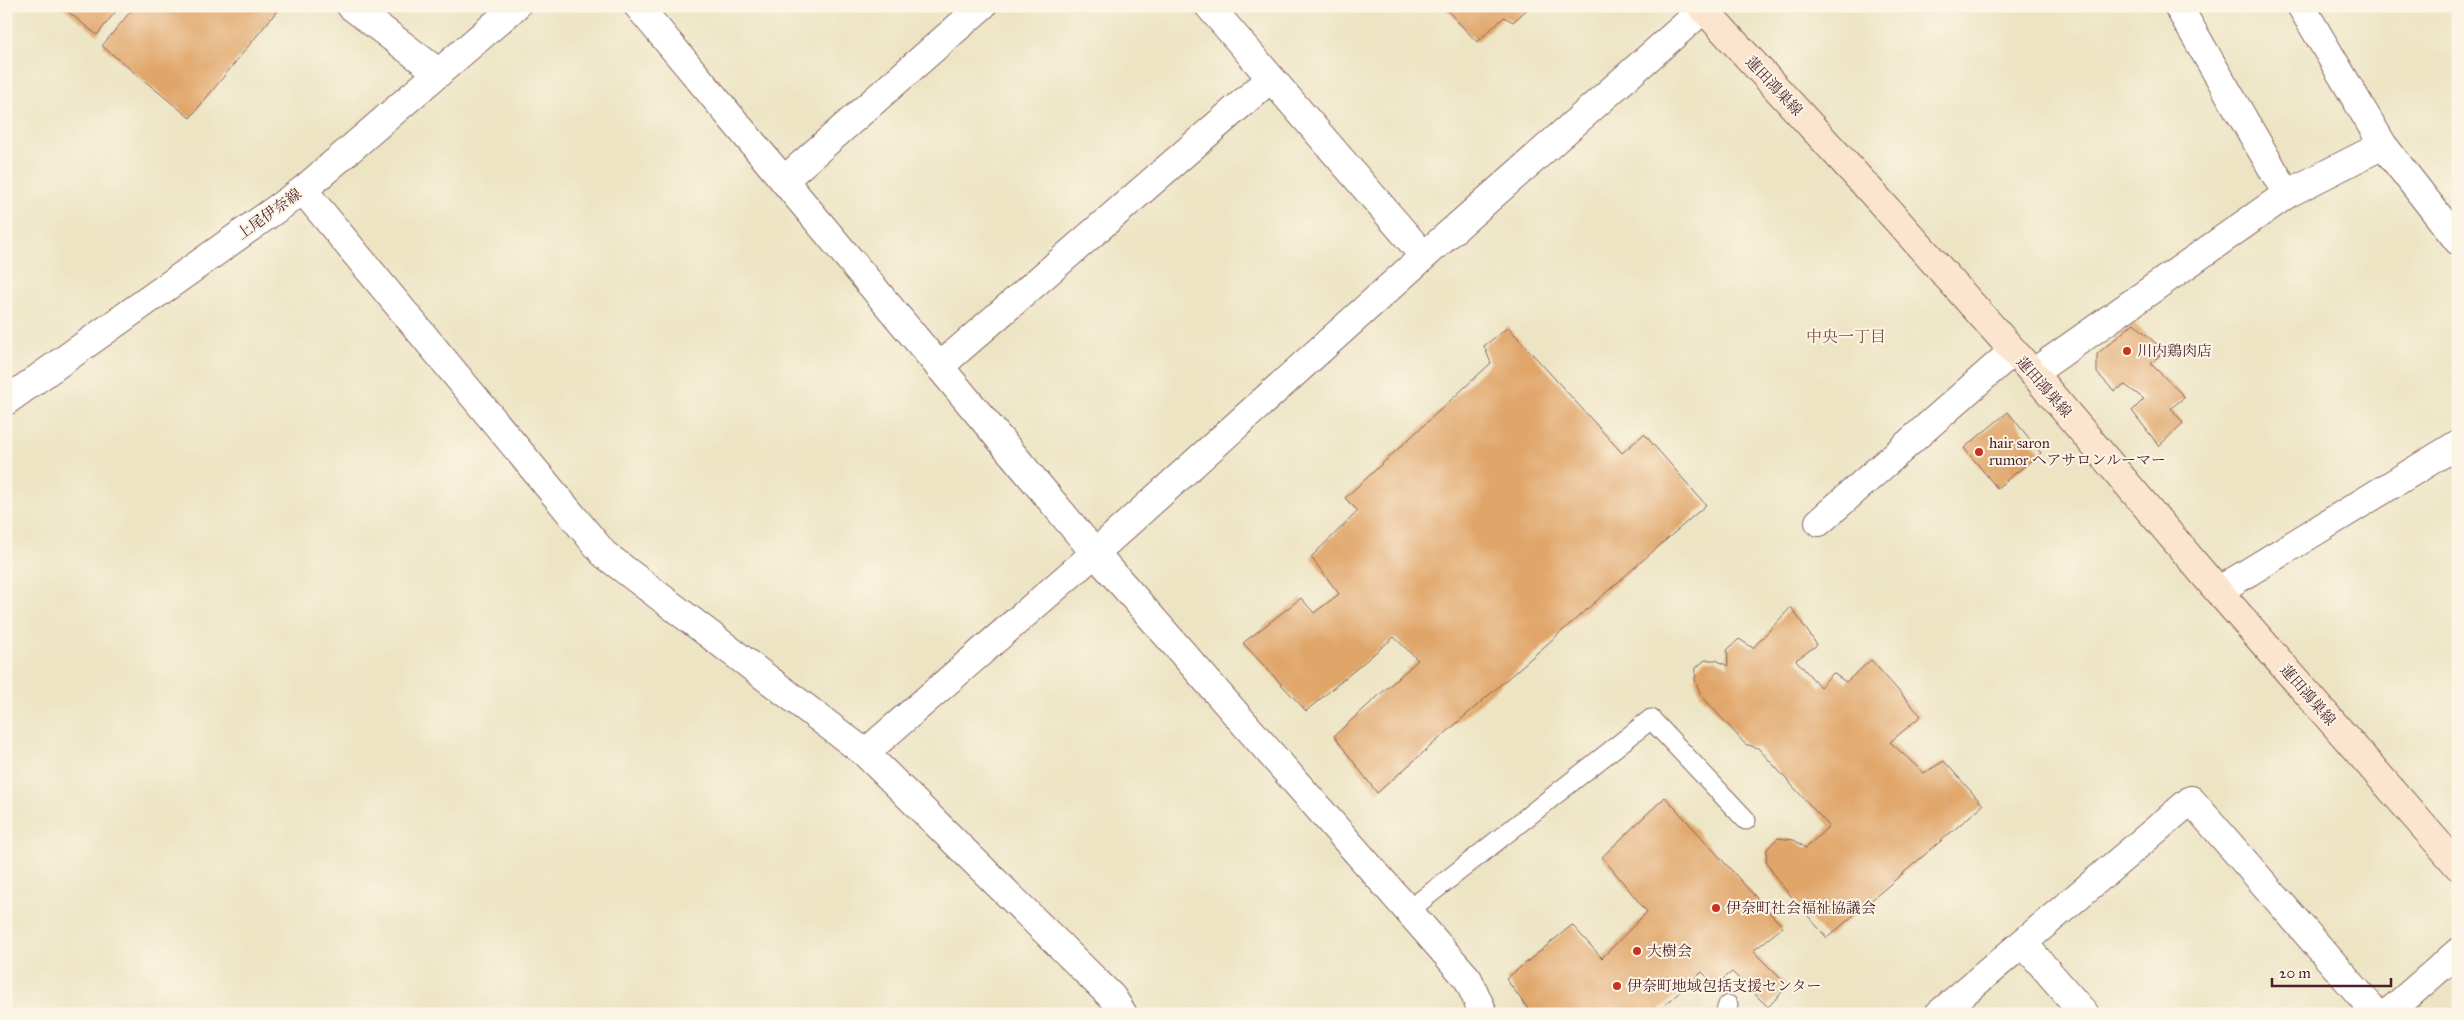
<svg xmlns="http://www.w3.org/2000/svg" width="2464" height="1020" viewBox="0 0 2464 1020" font-family="'IM FELL Great Primer','Noto Serif JP',serif">
	<style>
		.building { fill: #e0a569 }
		.lines { fill: none; stroke-linecap: round; stroke-linejoin: round }
		.service-casing { stroke: #836460; stroke-width: 21 }
		.minor-casing { stroke: #836460; stroke-width: 30 }
		.tertiary-casing { stroke: #836460; stroke-width: 30 }
		.secondary-casing { stroke: #836460; stroke-width: 30 }
		.service { stroke: #fff; stroke-width: 19 }
		.minor { stroke: #fff; stroke-width: 28 }
		.tertiary { stroke: #fff; stroke-width: 28 }
		.secondary { stroke: #fbe5cf; stroke-width: 28 }
		.poi-dot { fill: #c8321e; stroke: #fcf5e5; stroke-width: 2 }
		.labels { text-anchor: middle; stroke-width: 4; stroke-linejoin: round; paint-order: stroke }
		.street-label { font-size: 15px; fill: #4a1f2b; stroke: #fcf5e5 }
		.poi-label { font-size: 15px; fill: #4a1f2b; stroke: #fcf5e5; text-anchor: start }
		.neighbourhood-label { font-size: 16px; fill: #7e4e41; stroke: #fcf5e5 }
	</style>
	<rect width="100%" height="100%" fill="#fcf5e5"/>
	<filter id="ink" filterUnits="userSpaceOnUse"><feTurbulence type="fractalNoise" baseFrequency=".02" numOctaves="2"/><feDisplacementMap in="SourceGraphic" scale="10" xChannelSelector="R" yChannelSelector="G"/><feConvolveMatrix kernelMatrix="1 2 1 2 8 2 1 2 1" color-interpolation-filters="sRGB"/></filter>
	<filter id="wash" filterUnits="userSpaceOnUse"><feTurbulence type="fractalNoise" baseFrequency=".0096" numOctaves="4" result="noise"/><feDisplacementMap in="SourceGraphic" scale="20" xChannelSelector="R" yChannelSelector="G"/><feGaussianBlur stdDeviation="1.12" result="paint"/><feColorMatrix in="noise" values="0 0 0 0 0 0 0 0 0 0 0 0 0 0 0 0 0 1.4 0 .05"/><feComposite in="paint" operator="in"/></filter>
	<g filter="url(#wash)">
		<rect width="100%" height="100%" fill="#ece4c3"/>
		<g id="blocks">
			<path class="building" d="M 61,6 L 120,6 L 97,35 Z
				M 135,6 L 281,6 L 190,118 L 102,46 Z
				M 1443,6 L 1531,6 L 1513,22 L 1504,17 L 1477,42 Z
				M 2134,323 L 2164,351 L 2151,364 L 2185,397 L 2171,408 L 2183,423 L 2159,446 L 2132,411 L 2144,399 L 2125,385 L 2114,391 L 2097,373 L 2097,354 Z
				M 1508,327 L 1622,453 L 1644,434 L 1706,505 L 1377,793 L 1334,736 L 1418,660 L 1394,637 L 1306,711 L 1243,643 L 1301,598 L 1314,613 L 1339,594 L 1311,557 L 1358,511 L 1345,498 L 1491,363 L 1484,346 Z
				M 2008,412 L 2041,453 L 1997,488 L 1964,448 Z
				M 1791,607 L 1817,645 L 1796,660 L 1820,687 L 1833,673 L 1846,682 L 1871,660 L 1921,716 L 1890,742 L 1924,773 L 1944,761 L 1983,805 L 1827,938 L 1778,881 L 1766,862 L 1767,849 L 1778,838 L 1794,840 L 1806,848 L 1829,826 L 1758,748 L 1745,744 L 1701,695 L 1695,680 L 1696,668 L 1705,660 L 1716,660 L 1728,666 L 1727,650 L 1739,639 L 1753,648 Z
				M 1665,797 L 1783,927 L 1753,951 L 1788,986 L 1768,1007 L 1732,972 L 1715,985 L 1702,972 L 1655,1014 L 1532,1014 L 1506,979 L 1572,925 L 1602,958 L 1647,912 L 1602,857 Z"/>
		</g>
	</g>
	<g filter="url(#ink)">
		<use href="#blocks" fill-opacity="0" stroke="#836460" stroke-width="1"/>
		<g class="lines">
			<g class="service-casing">
				<path id="service" d="M 1408,911 L 1651,719 L 1746,820
					M 1725,1014 L 1728,1005"/>
			</g>
			<g class="minor-casing">
				<path id="minor" d="M 351,6 L 439,73
					M 638,6 L 1095,553 L 1468,979 L 1481,1008 L 1481,1014
					M 1209,6 L 1424,256
					M 2178,6 L 2287,194
					M 2301,6 L 2383,145 L 2458,241
					M 784,180 L 982,6
					M 303,190 L 604,554 L 865,753 L 1112,997 L 1123,1014
					M 939,367 L 1270,79
					M 2033,373 L 2287,194 L 2383,145
					M 1819,522 L 2013,351
					M 2218,591 L 2458,444
					M 865,753 L 1095,553 L 1424,256 L 1707,6
					M 2023,943 L 2085,1014
					M 1939,1014 L 2191,800 L 2377,1014
					M 2387,1014 L 2458,952"/>
			</g>
			<g class="tertiary-casing">
				<path id="tertiary" d="M 6,401 L 303,190 L 516,6"/>
			</g>
			<g class="secondary-casing">
				<path id="secondary" d="M 1701,6 L 1869,189 L 2033,373 L 2218,591 L 2458,866"/>
			</g>
			<use href="#service" class="service"/>
			<use href="#minor" class="minor"/>
			<use href="#tertiary" class="tertiary"/>
			<use href="#secondary" class="secondary"/>
		</g>
	</g>
	<g class="poi-dot">
		<circle cx="2127" cy="351" r="5"/>
		<circle cx="1979" cy="452" r="5"/>
		<circle cx="1716" cy="908" r="5"/>
		<circle cx="1637" cy="951" r="5"/>
		<circle cx="1617" cy="986" r="5"/>
	</g>
	<g class="labels">
		<g class="street-label">
			<text transform="translate(1774 86) rotate(47)" y="5">蓮田鴻巣線</text>
			<text transform="translate(269 214) rotate(-36)" y="5">上尾伊奈線</text>
			<text transform="translate(2044 387) rotate(49)" y="5">蓮田鴻巣線</text>
			<text transform="translate(2308 695) rotate(49)" y="5">蓮田鴻巣線</text>
		</g>
		<g class="poi-label">
			<text x="2137" y="356">川内鶏肉店</text>
			<text x="1989" y="448">hair saron<tspan x="1989" dy="17">rumor ヘアサロンルーマー</tspan></text>
			<text x="1726" y="913">伊奈町社会福祉協議会</text>
			<text x="1647" y="956">大樹会</text>
			<text x="1627" y="991">伊奈町地域包括支援センター</text>
		</g>
		<g class="neighbourhood-label">
			<text x="1846" y="342">中央一丁目</text>
		</g>
	</g>
	<rect width="2464" height="1020" fill="none" stroke="#fcf5e5" stroke-width="25"/>
	<path d="M2272 978v8h119v-8" fill="none" stroke="#4a1f2b" stroke-width="2.5"/>
	<text x="2279" y="978" font-size="15" fill="#4a1f2b" stroke="#fcf5e5" stroke-width="4" paint-order="stroke">20 m</text>
</svg>
